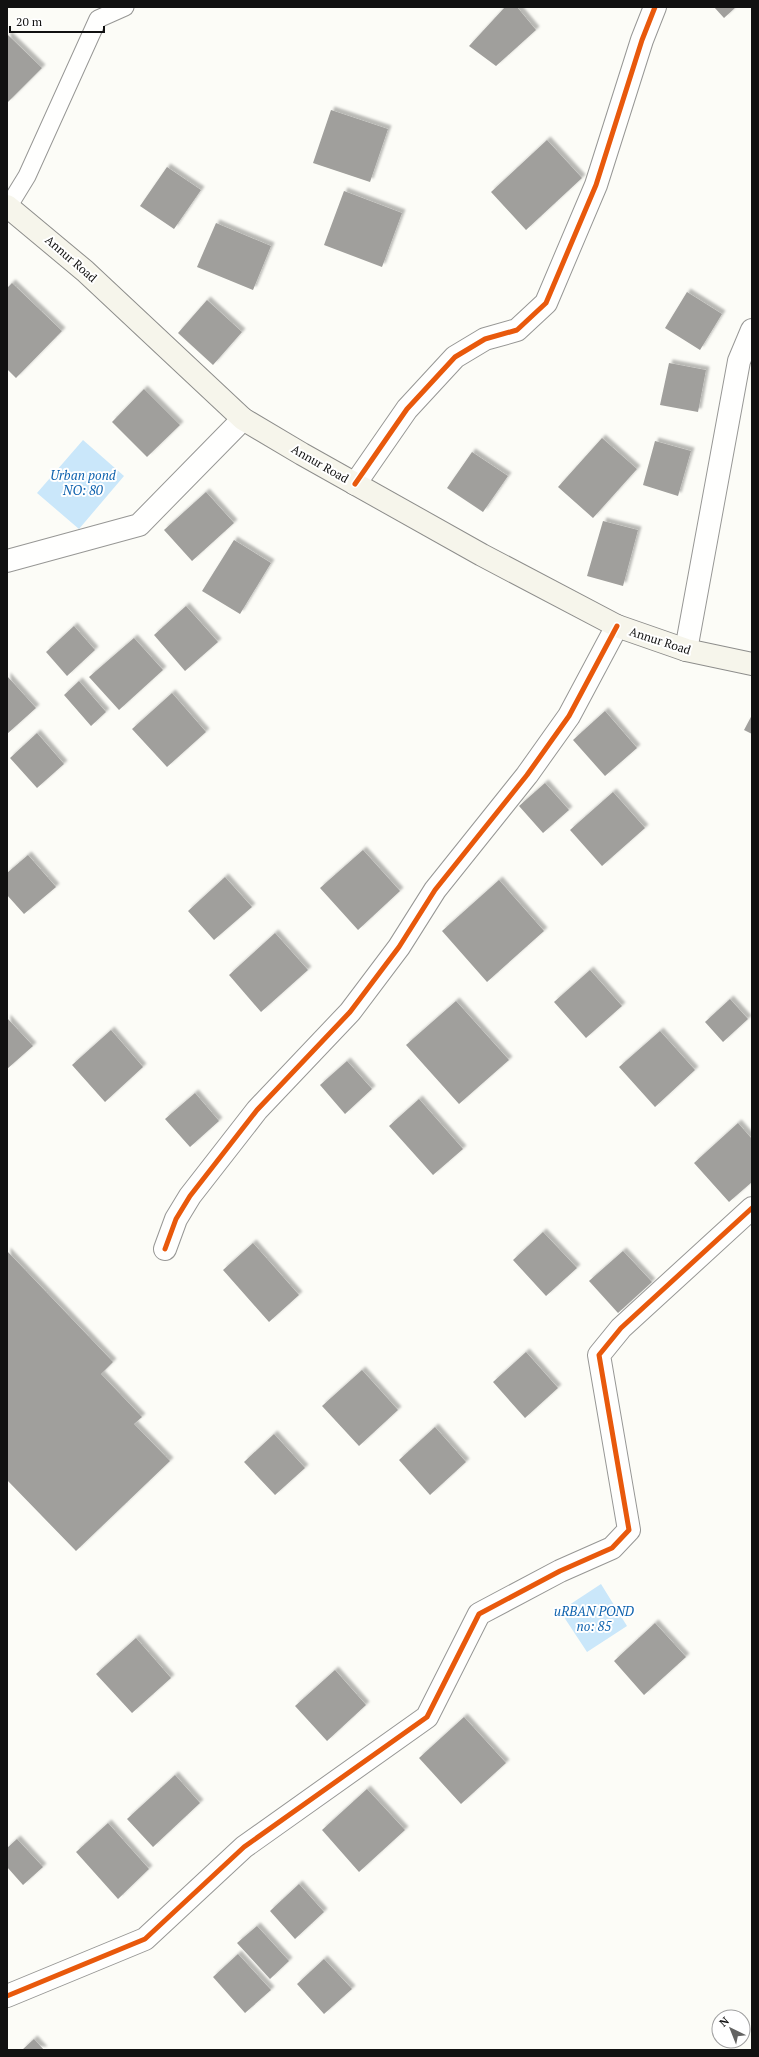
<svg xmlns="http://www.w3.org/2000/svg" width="759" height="2057" viewBox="0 0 759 2057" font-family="'PT Serif',serif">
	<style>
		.water { fill: #cae7fa }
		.building { fill: #a09f9c; filter: url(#shadow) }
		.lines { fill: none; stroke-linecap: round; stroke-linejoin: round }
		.service-casing { stroke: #979795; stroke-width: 19 }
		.minor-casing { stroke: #979795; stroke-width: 24 }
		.secondary-casing { stroke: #8d8d8b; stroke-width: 24 }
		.service { stroke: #fffffe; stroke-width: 17 }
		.minor { stroke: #fffffe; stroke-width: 22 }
		.secondary { stroke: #f6f5eb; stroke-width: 22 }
		.cycleway-casing { stroke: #fff; stroke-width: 8 }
		.cycleway { stroke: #e8590c; stroke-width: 5 }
		.labels { text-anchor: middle; stroke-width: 4; stroke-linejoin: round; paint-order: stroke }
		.street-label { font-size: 12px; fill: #111; stroke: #fff }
		.water-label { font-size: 13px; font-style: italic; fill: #0e62ae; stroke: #fff }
	</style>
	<defs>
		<filter id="shadow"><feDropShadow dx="3.5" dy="-3.5" stdDeviation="1" flood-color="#0004"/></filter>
	</defs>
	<rect width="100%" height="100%" fill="#fcfcf7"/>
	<path class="water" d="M 83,440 L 124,476 L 79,529 L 37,493 Z
		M 601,1584 L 627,1626 L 587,1652 L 560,1611 Z"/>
	<path class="building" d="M 505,7 L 517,7 L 536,30 L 496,66 L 469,46 Z
		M 714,7 L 736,7 L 724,18 Z
		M 8,35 L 42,68 L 7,103 L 7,36 Z
		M 331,110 L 388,129 L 370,182 L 313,163 Z
		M 547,140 L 582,178 L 526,230 L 491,192 Z
		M 167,167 L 201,190 L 174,229 L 140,206 Z
		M 344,191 L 402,213 L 382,267 L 324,245 Z
		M 216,223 L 271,246 L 253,290 L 197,267 Z
		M 12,283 L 62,331 L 16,378 L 7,369 L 7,288 Z
		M 687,292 L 722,314 L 700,350 L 665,328 Z
		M 207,300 L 242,332 L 213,365 L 178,333 Z
		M 669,363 L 706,370 L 698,412 L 660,405 Z
		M 144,389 L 180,425 L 147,457 L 112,422 Z
		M 602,438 L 637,469 L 593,518 L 558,487 Z
		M 655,441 L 691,451 L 678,496 L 643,485 Z
		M 472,452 L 508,476 L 483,512 L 447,488 Z
		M 206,492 L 234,523 L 192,561 L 164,530 Z
		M 603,521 L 638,530 L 623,586 L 587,576 Z
		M 234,540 L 271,563 L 240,614 L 202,591 Z
		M 186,606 L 218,642 L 185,671 L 154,635 Z
		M 74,626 L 95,650 L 67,676 L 46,652 Z
		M 134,638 L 163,670 L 119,710 L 89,677 Z
		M 7,676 L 36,708 L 7,734 Z
		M 79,681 L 106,712 L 91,726 L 64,695 Z
		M 172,693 L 206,732 L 167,767 L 132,729 Z
		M 605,711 L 637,748 L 605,776 L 573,740 Z
		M 752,715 L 752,734 L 744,730 Z
		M 37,733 L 64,764 L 37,788 L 10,758 Z
		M 545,783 L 569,810 L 543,833 L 519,806 Z
		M 613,792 L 645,828 L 602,866 L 570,830 Z
		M 363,850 L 400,891 L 358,930 L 320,888 Z
		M 28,855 L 56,887 L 24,914 L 7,895 L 7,873 Z
		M 225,877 L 252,907 L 214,940 L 188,911 Z
		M 499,880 L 544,931 L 487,982 L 442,931 Z
		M 275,933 L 308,970 L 261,1012 L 229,975 Z
		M 590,970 L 622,1006 L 586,1038 L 554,1002 Z
		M 730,999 L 748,1019 L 723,1042 L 705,1022 Z
		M 456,1001 L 509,1060 L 459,1104 L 406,1045 Z
		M 7,1018 L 33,1046 L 7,1069 Z
		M 111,1030 L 143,1067 L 105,1102 L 72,1065 Z
		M 660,1031 L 695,1070 L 655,1107 L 619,1067 Z
		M 347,1061 L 372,1089 L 345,1114 L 320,1085 Z
		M 195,1093 L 219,1121 L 190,1147 L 165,1119 Z
		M 419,1099 L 463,1149 L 433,1175 L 389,1126 Z
		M 738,1123 L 752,1139 L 752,1182 L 729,1202 L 694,1163 Z
		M 543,1232 L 577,1268 L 546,1296 L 513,1260 Z
		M 253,1243 L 299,1295 L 269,1322 L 223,1270 Z
		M 7,1251 L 113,1362 L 101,1374 L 142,1417 L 134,1424 L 170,1461 L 76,1551 L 7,1480 Z
		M 623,1251 L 652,1282 L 618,1313 L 589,1281 Z
		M 526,1352 L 558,1388 L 525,1418 L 493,1382 Z
		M 362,1370 L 398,1410 L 359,1446 L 322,1406 Z
		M 435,1427 L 466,1462 L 430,1495 L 399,1460 Z
		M 274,1434 L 305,1468 L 275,1495 L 244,1462 Z
		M 655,1623 L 686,1657 L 644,1695 L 614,1661 Z
		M 136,1638 L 171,1678 L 132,1713 L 96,1674 Z
		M 335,1670 L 366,1705 L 327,1741 L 295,1706 Z
		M 464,1717 L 506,1763 L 461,1804 L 419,1758 Z
		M 175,1775 L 200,1803 L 153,1847 L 127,1819 Z
		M 367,1789 L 405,1830 L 359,1872 L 322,1830 Z
		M 108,1823 L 149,1869 L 118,1899 L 76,1852 Z
		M 17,1839 L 43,1867 L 23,1885 L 7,1867 L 7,1848 Z
		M 299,1884 L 324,1912 L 295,1939 L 270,1911 Z
		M 257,1926 L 289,1961 L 270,1979 L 237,1943 Z
		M 238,1954 L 271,1990 L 245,2013 L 213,1977 Z
		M 324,1959 L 352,1989 L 324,2014 L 297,1984 Z
		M 34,2039 L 44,2050 L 22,2050 Z"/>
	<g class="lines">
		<g class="service-casing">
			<path id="service" d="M 8,207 L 27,176 L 98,19 L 125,7"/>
		</g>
		<g class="minor-casing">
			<path id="minor" d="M 355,484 L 407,409 L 455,357 L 485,339 L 517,330 L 546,303 L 596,185 L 642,40 L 655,7
				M 7,561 L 139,525 L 243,419
				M 686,650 L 739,361 L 752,330
				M 165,1249 L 176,1219 L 190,1196 L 257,1110 L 350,1012 L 399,947 L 435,890 L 527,775 L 569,716 L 617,626
				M 7,1996 L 145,1939 L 244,1847 L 427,1717 L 479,1614 L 560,1571 L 612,1548 L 629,1530 L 599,1355 L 621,1328 L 752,1208"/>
		</g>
		<g class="secondary-casing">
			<path id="secondary" d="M 7,206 L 85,271 L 243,419 L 302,454 L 482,555 L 617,626 L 686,650 L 752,664"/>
		</g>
		<use href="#service" class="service"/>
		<use href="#minor" class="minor"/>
		<use href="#secondary" class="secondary"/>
		<g class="cycleway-casing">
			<path id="cycleway" d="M 355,484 L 407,409 L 455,357 L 485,339 L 517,330 L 546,303 L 596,185 L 642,40 L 655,7
				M 165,1249 L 176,1219 L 190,1196 L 257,1110 L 350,1012 L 399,947 L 435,890 L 527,775 L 569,716 L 617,626
				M 7,1996 L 145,1939 L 244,1847 L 427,1717 L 479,1614 L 560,1571 L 612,1548 L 629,1530 L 599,1355 L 621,1328 L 752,1208"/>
		</g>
		<use href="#cycleway" class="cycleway"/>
	</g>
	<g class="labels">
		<g class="street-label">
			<text transform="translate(71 259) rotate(41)" y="4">Annur Road</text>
			<text transform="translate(320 464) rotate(30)" y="4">Annur Road</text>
			<text transform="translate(660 641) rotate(18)" y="4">Annur Road</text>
		</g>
		<g class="water-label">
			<text x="83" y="480">Urban pond<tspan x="83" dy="15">NO: 80</tspan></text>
			<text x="594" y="1616">uRBAN POND<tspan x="594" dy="15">no: 85</tspan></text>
		</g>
	</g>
	<rect width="759" height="2057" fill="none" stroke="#111111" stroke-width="16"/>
	<g transform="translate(731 2029) rotate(317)"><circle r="19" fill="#ffffff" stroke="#a0a0a0"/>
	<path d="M0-3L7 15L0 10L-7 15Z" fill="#636362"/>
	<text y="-6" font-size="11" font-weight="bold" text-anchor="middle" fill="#111111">N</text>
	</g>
	<path d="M10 26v6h94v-6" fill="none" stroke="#111111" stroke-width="2"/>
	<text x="16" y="26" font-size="12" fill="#111111" stroke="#ffffff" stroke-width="3" paint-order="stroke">20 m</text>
</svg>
